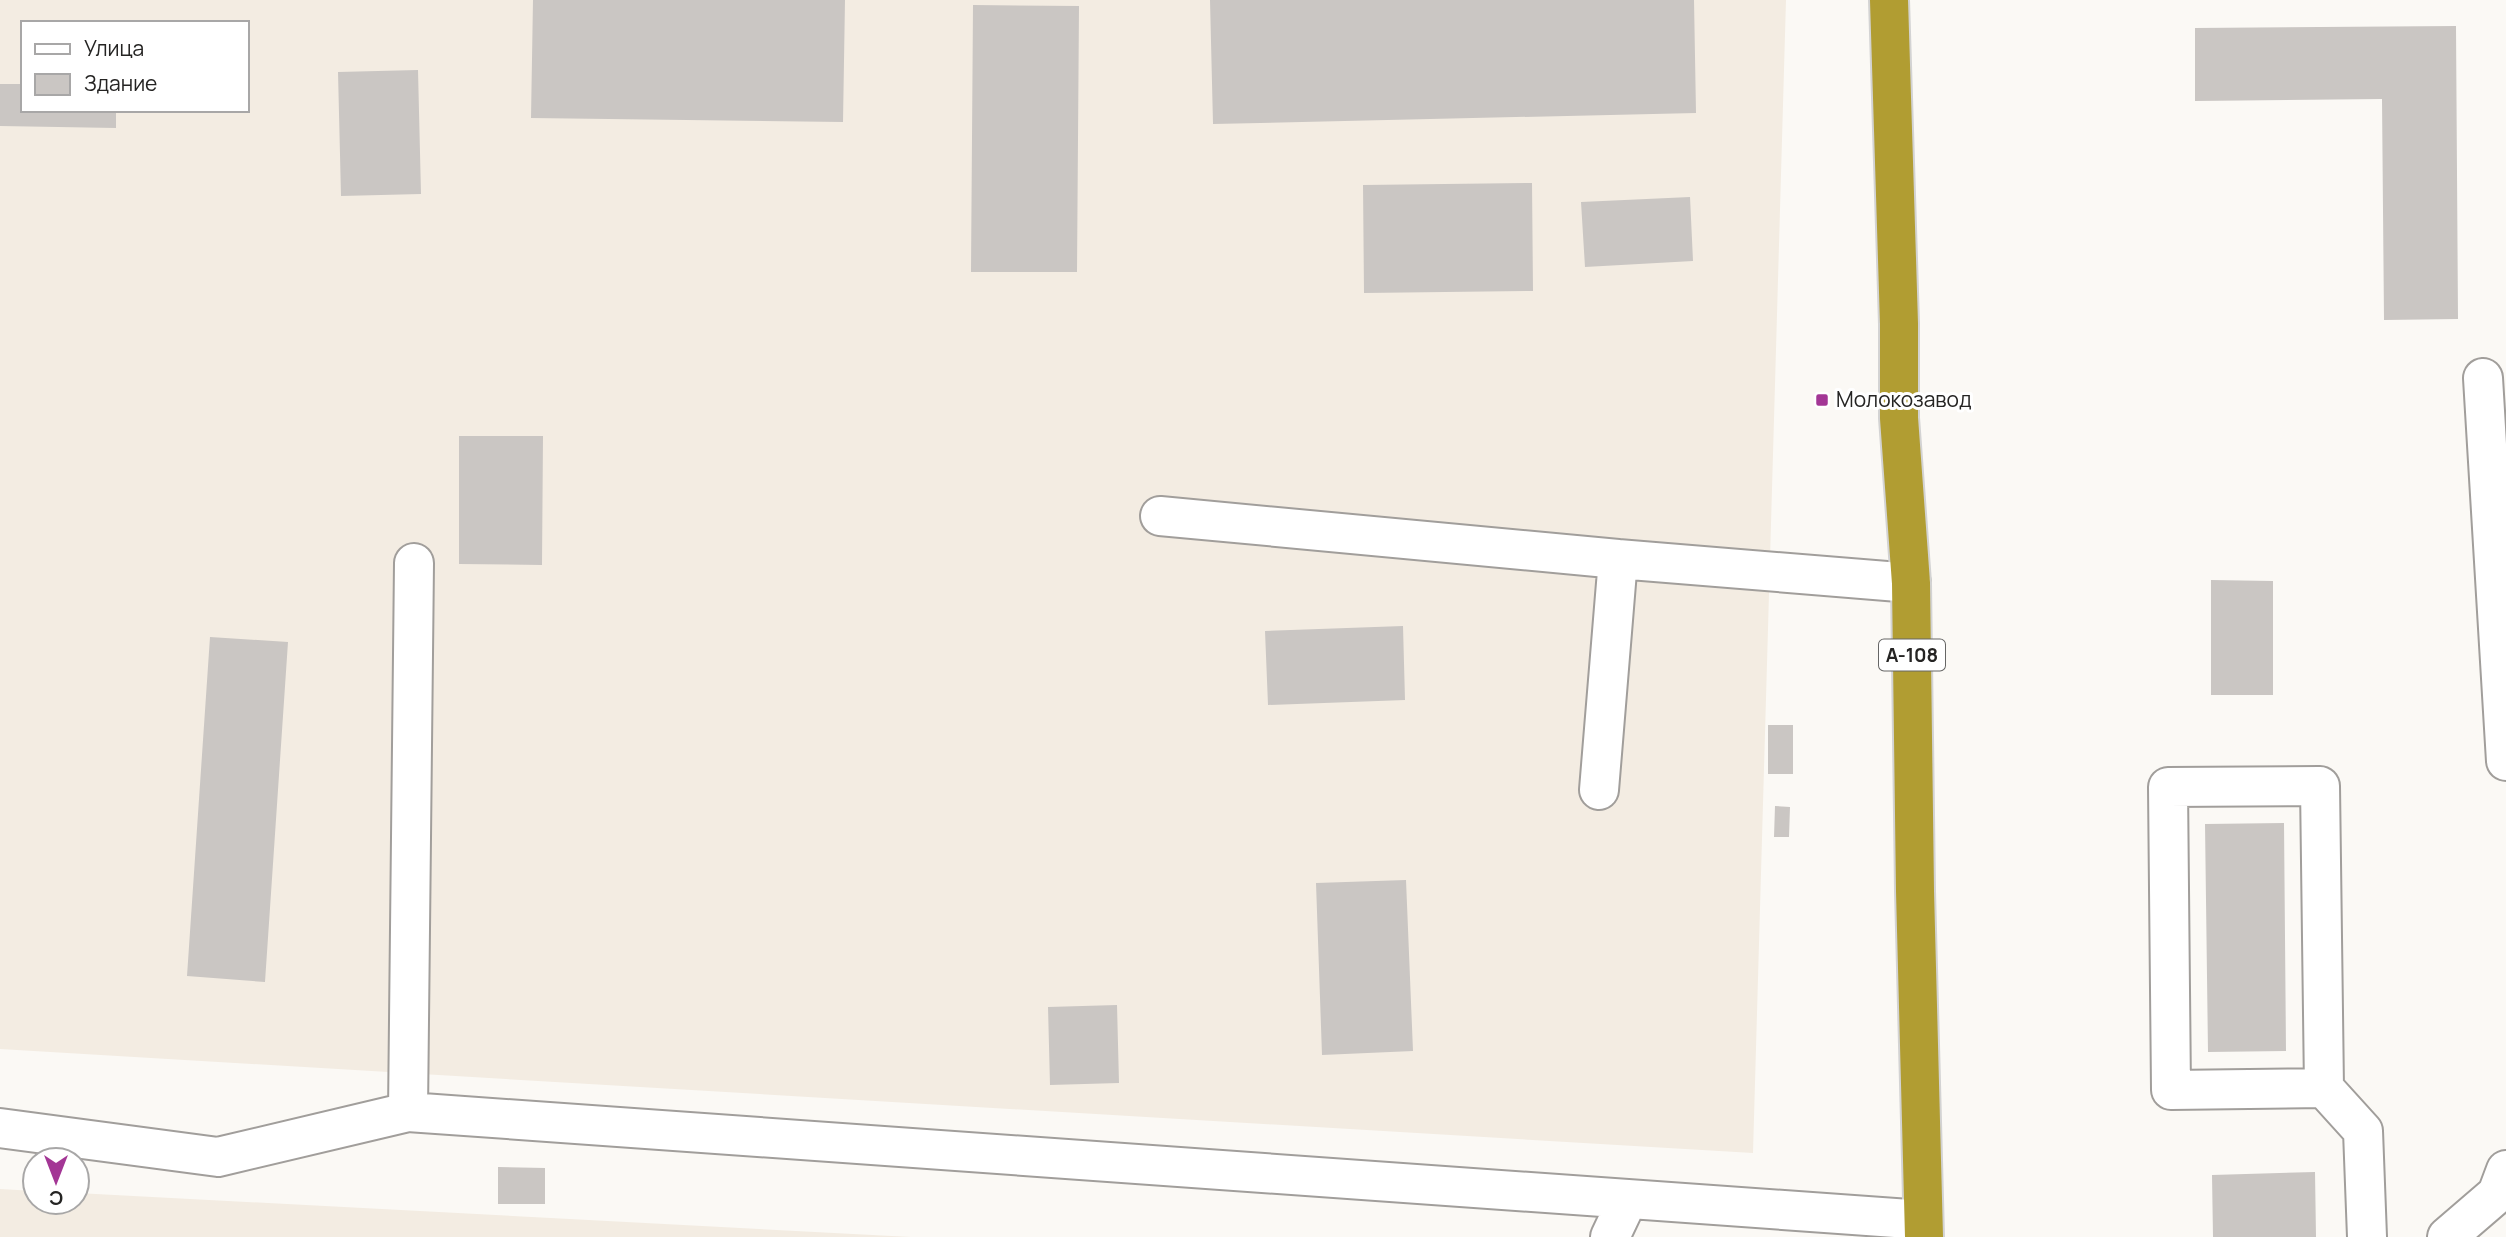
<svg xmlns="http://www.w3.org/2000/svg" width="2506" height="1237" viewBox="0 0 2506 1237" font-family="Manrope,sans-serif">
	<style>
		.built { fill: #f3ece2; fill-rule: evenodd }
		.building { fill: #cac6c3 }
		.lines { fill: none; stroke-linecap: round; stroke-linejoin: round }
		.minor-casing { stroke: #a19e9b; stroke-width: 42 }
		.highway-casing { stroke: #d3d3d3; stroke-width: 42 }
		.minor { stroke: #fff; stroke-width: 38 }
		.highway { stroke: #b19d32; stroke-width: 38 }
		.poi-dot { fill: #a33695; stroke: #fff; stroke-width: 2.5 }
		.labels { text-anchor: middle; stroke-width: 6; stroke-linejoin: round; paint-order: stroke }
		.shield { fill: #fff; stroke: #666665; stroke-width: 2 }
		.shield-label { font-size: 19px; font-weight: bold; fill: #252423 }
		.poi-label { font-size: 21px; fill: #252423; stroke: #fff; text-anchor: start }
	</style>
	<rect width="100%" height="100%" fill="#fbf9f5"/>
	<path class="built" d="M 0,0 L 1786,0 L 1753,1153 L 0,1049 ZM 23,23 L 247,23 L 247,110 L 23,110 Z
		M 0,1189 L 35,1191 L 35,1202 L 77,1202 L 77,1193 L 911,1237 L 0,1237 Z"/>
	<path class="building" d="M 533,0 L 845,0 L 843,122 L 531,118 Z
		M 1210,0 L 1694,0 L 1696,113 L 1213,124 Z
		M 973,5 L 1079,6 L 1077,272 L 971,272 Z
		M 2456,26 L 2458,319 L 2384,320 L 2382,99 L 2195,101 L 2195,28 Z
		M 418,70 L 421,194 L 341,196 L 338,72 Z
		M 0,84 L 23,84 L 23,110 L 116,110 L 116,128 L 0,126 Z
		M 1532,183 L 1533,291 L 1364,293 L 1363,185 Z
		M 1690,197 L 1693,261 L 1585,267 L 1581,202 Z
		M 459,436 L 543,436 L 542,565 L 459,564 Z
		M 2211,580 L 2273,581 L 2273,695 L 2211,695 Z
		M 1403,626 L 1405,700 L 1268,705 L 1265,631 Z
		M 210,637 L 288,642 L 265,982 L 187,976 Z
		M 1768,725 L 1793,725 L 1793,774 L 1768,774 Z
		M 1775,806 L 1790,807 L 1789,837 L 1774,837 Z
		M 2284,823 L 2286,1051 L 2208,1052 L 2205,824 Z
		M 1406,880 L 1413,1051 L 1322,1055 L 1316,883 Z
		M 1117,1005 L 1119,1083 L 1050,1085 L 1048,1007 Z
		M 498,1167 L 545,1168 L 545,1204 L 498,1204 Z
		M 2315,1172 L 2316,1237 L 2213,1237 L 2212,1175 Z"/>
	<g class="lines">
		<g class="minor-casing">
			<path id="minor" d="M 2483,378 L 2506,761
				M 1160,516 L 1618,559
				M 1599,790 L 1618,559 L 1911,583
				M 2324,1088 L 2171,1090 L 2168,787 L 2320,786 L 2324,1088 L 2363,1131 L 2367,1237
				M 408,1112 L 414,563
				M 0,1128 L 218,1157 L 408,1112 L 1923,1220
				M 1610,1237 L 1628,1199
				M 2447,1237 L 2497,1194 L 2506,1170"/>
		</g>
		<g class="highway-casing">
			<path id="highway" d="M 1889,0 L 1899,324 L 1899,418 L 1911,583 L 1915,891 L 1924,1237"/>
		</g>
		<use href="#minor" class="minor"/>
		<use href="#highway" class="highway"/>
	</g>
	<rect class="poi-dot" x="1815" y="393" width="14" height="14" rx="3.5"/>
	<g class="labels">
		<rect class="shield" x="1879" y="639.5" width="66" height="31" rx="5"/>
		<g class="shield-label">
			<text x="1912" y="662">А-108</text>
		</g>
		<g class="poi-label">
			<text x="1836" y="407">Молокозавод</text>
		</g>
	</g>
	<rect x="21" y="21" width="228" height="91" fill="#ffffff" stroke="#a8a7a7" stroke-width="2"/>
	<rect x="35" y="44" width="35" height="10" fill="#ffffff" stroke="#a8a7a7" stroke-width="2"/>
	<text x="84" y="56" font-size="21" fill="#252423">Улица</text>
	<rect x="35" y="74" width="35" height="21" fill="#cac6c3" stroke="#a8a7a7" stroke-width="2"/>
	<text x="84" y="91" font-size="21" fill="#252423">Здание</text>
	<g transform="translate(56 1181) rotate(180)"><circle r="33" fill="#ffffff" stroke="#a8a7a7" stroke-width="2"/>
	<path d="M0-5L12 26L0 18L-12 26Z" fill="#a33695"/>
	<text y="-10" font-size="19" font-weight="bold" text-anchor="middle" fill="#252423">С</text>
	</g>
</svg>
